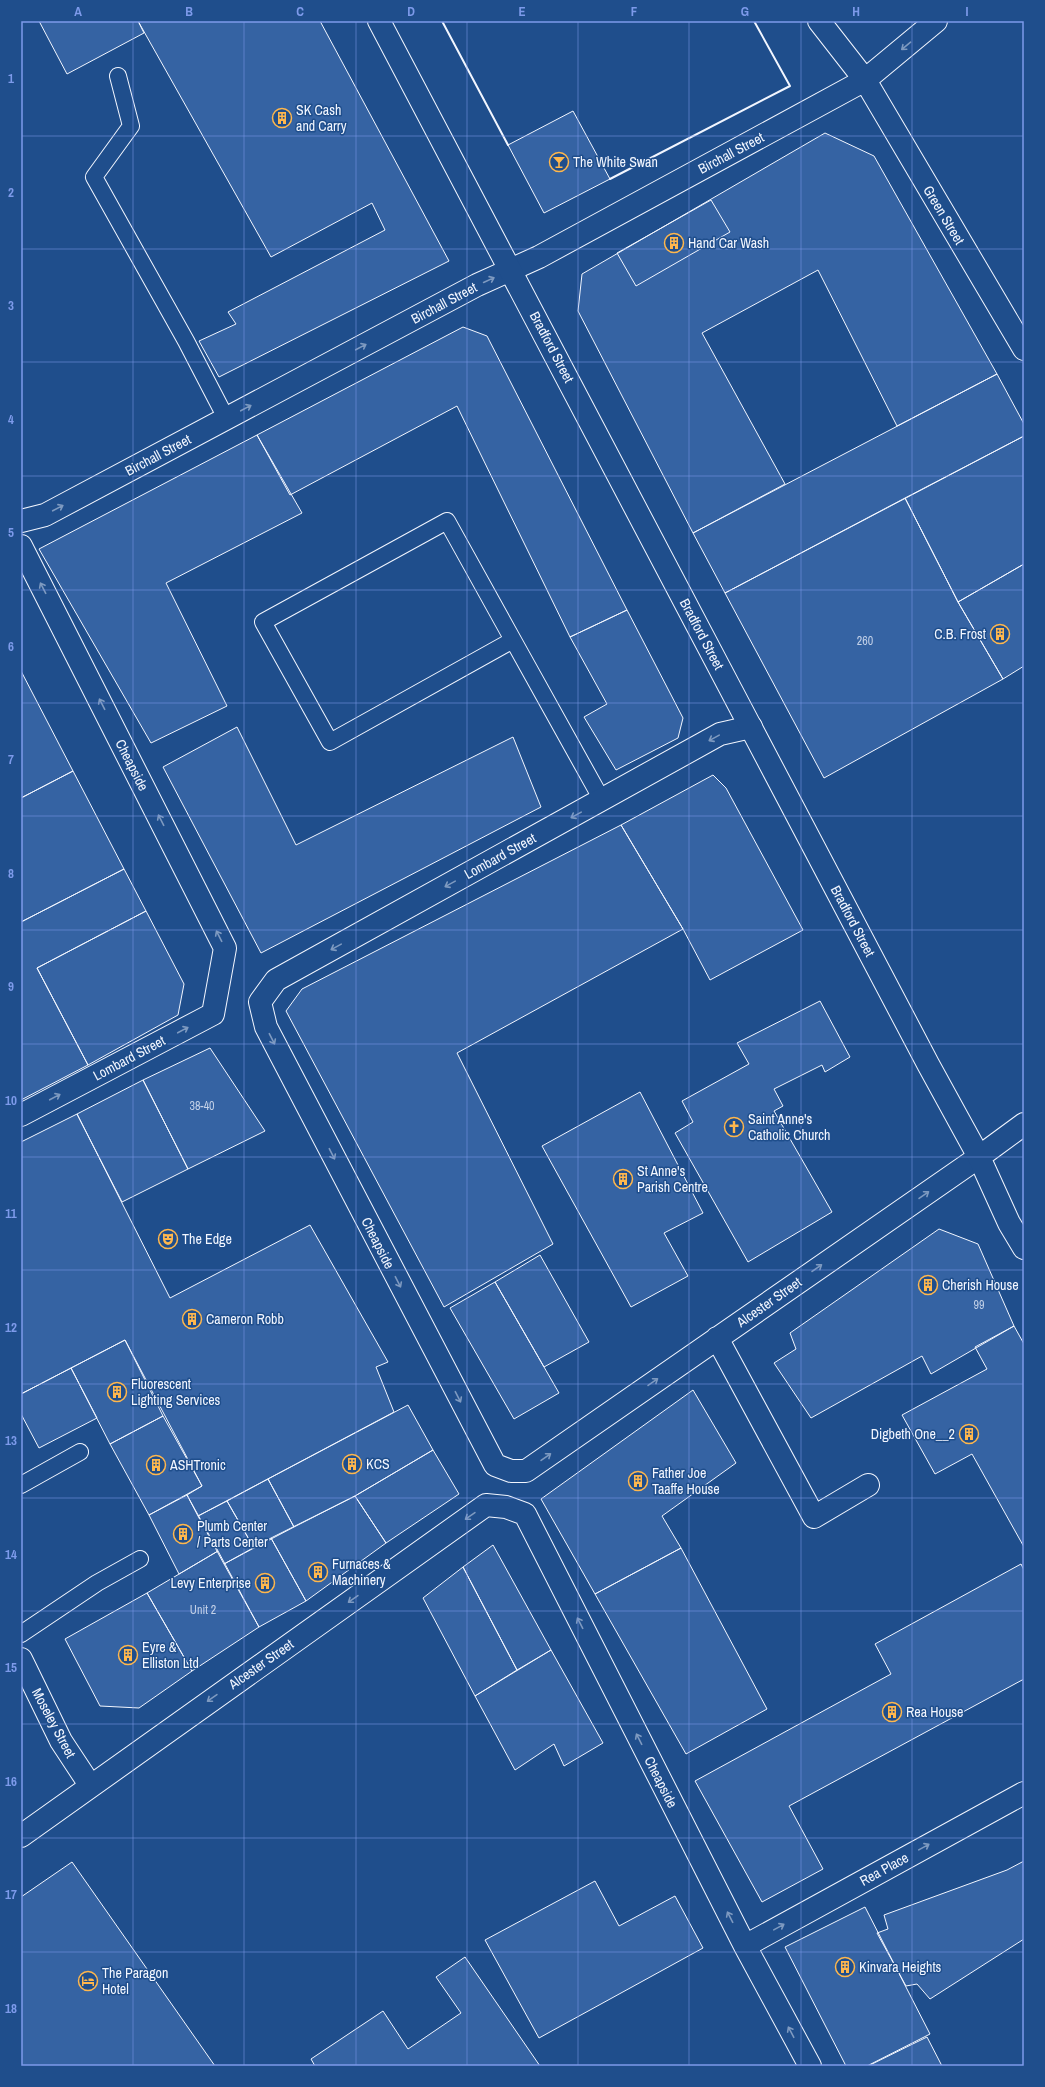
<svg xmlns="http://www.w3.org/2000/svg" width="1045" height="2087" viewBox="0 0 1045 2087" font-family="'Archivo Narrow',sans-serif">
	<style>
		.building { fill: #3563a3; stroke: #f2f6ff }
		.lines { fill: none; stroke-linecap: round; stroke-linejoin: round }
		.lane-casing { stroke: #f2f6ff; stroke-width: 18 }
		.street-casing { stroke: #f2f6ff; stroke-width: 24 }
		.secondary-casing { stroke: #f2f6ff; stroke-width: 24 }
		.lane { stroke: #1f4e8c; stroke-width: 16 }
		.street { stroke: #1f4e8c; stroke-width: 22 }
		.secondary { stroke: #1f4e8c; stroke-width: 22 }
		.wall { stroke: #f2f6ff; stroke-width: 2 }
		.oneway { stroke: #7e9ac0 }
		.grid { fill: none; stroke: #7d9aea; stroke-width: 1; stroke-opacity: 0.55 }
		.labels { text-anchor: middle; stroke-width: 3; stroke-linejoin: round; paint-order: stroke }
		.number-label { font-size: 12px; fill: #c3d1e8 }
		.poi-label { font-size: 14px; fill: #f2f6ff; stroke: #1f4e8c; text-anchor: start }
		.street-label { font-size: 14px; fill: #f2f6ff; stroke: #1f4e8c }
		.neatline { fill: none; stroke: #7d9aea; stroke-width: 1.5 }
		.grid-label { font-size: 13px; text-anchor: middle; font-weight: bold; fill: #7d9aea }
	</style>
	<rect width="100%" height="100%" fill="#1f4e8c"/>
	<path class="building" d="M 39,21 L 138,21 L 144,33 L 67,74 Z
		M 138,21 L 320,21 L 449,261 L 219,377 L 199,341 L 236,324 L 228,312 L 385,230 L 372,203 L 271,257 Z
		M 573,111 L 610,179 L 544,213 L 508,145 Z
		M 825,133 L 874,156 L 997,374 L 897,426 L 818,270 L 702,333 L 785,484 L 693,533 L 578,311 L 582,274 Z
		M 711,200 L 730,232 L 636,286 L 617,253 Z
		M 463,327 L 487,336 L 627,610 L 570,637 L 457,406 L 290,495 L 257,435 Z
		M 997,374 L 1024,424 L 1024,436 L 725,593 L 693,533 Z
		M 257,435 L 302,513 L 166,583 L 227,706 L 151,743 L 39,549 Z
		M 1024,436 L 1024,564 L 958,602 L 905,498 Z
		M 905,498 L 958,602 L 1003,679 L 824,778 L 725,593 Z
		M 1024,564 L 1024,666 L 1003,679 L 958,602 Z
		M 627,610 L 683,718 L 678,738 L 616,770 L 584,717 L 607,704 L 570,637 Z
		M 21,671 L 73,771 L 21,798 Z
		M 237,727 L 296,845 L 513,737 L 541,807 L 261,953 L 163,767 Z
		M 73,771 L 124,869 L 21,922 L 21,798 Z
		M 713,775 L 726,788 L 803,930 L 710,980 L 683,929 L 621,825 Z
		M 621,825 L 683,929 L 457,1053 L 553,1244 L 444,1307 L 286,1011 L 302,989 Z
		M 124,869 L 146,911 L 37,968 L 88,1065 L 21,1100 L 21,922 Z
		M 146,911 L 184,984 L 178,1015 L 88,1065 L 37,968 Z
		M 820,1001 L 850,1057 L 825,1072 L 822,1065 L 774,1089 L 783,1106 L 774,1111 L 832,1212 L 748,1262 L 675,1133 L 693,1122 L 682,1101 L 749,1064 L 737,1043 Z
		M 210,1048 L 265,1131 L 188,1169 L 143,1080 Z
		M 143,1080 L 188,1169 L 122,1202 L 77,1114 Z
		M 640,1092 L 703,1213 L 664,1233 L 688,1276 L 631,1307 L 542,1146 Z
		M 77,1114 L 170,1298 L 310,1225 L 388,1362 L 376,1367 L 394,1412 L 198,1516 L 187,1495 L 202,1486 L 125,1340 L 21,1394 L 21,1142 Z
		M 939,1229 L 978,1244 L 1014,1326 L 931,1374 L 922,1356 L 811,1418 L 774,1363 L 796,1349 L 790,1333 Z
		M 540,1255 L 589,1342 L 544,1367 L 495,1282 Z
		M 495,1282 L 559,1393 L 514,1419 L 450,1308 Z
		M 1014,1326 L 1024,1344 L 1024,1547 L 972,1454 L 935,1474 L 902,1415 L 987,1369 L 975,1347 Z
		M 125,1340 L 163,1416 L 110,1444 L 71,1368 Z
		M 71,1368 L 97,1418 L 39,1448 L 21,1414 L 21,1394 Z
		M 693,1390 L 736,1463 L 662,1516 L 681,1548 L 595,1594 L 541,1499 Z
		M 408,1405 L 433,1450 L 355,1496 L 294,1527 L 268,1479 Z
		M 163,1416 L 202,1486 L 149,1515 L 110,1444 Z
		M 433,1450 L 459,1494 L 386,1543 L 355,1496 Z
		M 268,1479 L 294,1527 L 254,1548 L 227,1501 Z
		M 187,1495 L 218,1551 L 179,1574 L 149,1515 Z
		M 355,1496 L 386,1543 L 306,1601 L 271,1538 Z
		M 227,1501 L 254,1548 L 224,1564 L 198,1516 Z
		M 271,1538 L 306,1601 L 259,1627 L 224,1564 Z
		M 493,1545 L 551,1650 L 517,1670 L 463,1567 Z
		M 681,1548 L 767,1709 L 686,1754 L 595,1594 Z
		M 218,1551 L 259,1627 L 192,1671 L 147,1593 Z
		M 1021,1564 L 1024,1570 L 1024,1679 L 789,1806 L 823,1869 L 762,1902 L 695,1781 L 891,1674 L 875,1644 Z
		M 463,1567 L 517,1670 L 475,1696 L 423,1598 Z
		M 147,1593 L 192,1671 L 139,1708 L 100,1706 L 65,1639 Z
		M 551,1650 L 603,1743 L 564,1766 L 554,1744 L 515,1770 L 475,1696 Z
		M 1024,1861 L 1024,1939 L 930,1999 L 917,1984 L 906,1986 L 877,1933 L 888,1929 L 884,1915 L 1007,1870 Z
		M 72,1862 L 215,2066 L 21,2066 L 21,1897 Z
		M 595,1881 L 619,1926 L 675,1896 L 703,1948 L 539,2038 L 485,1940 Z
		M 865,1907 L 930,2034 L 867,2066 L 846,2066 L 785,1947 Z
		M 465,1957 L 540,2066 L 315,2066 L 311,2059 L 383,2011 L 408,2049 L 461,2013 L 436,1977 Z
		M 927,2037 L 942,2066 L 868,2066 Z"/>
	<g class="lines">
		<g class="lane-casing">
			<path id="lane" d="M 118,76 L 131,126 L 94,177 L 186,341 L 226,418
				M 513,640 L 447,521 L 263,622 L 330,742 L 513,640 L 602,800
				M 21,1485 L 80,1452
				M 21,1634 L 97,1583 L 140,1559"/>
		</g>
		<g class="street-casing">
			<path id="street" d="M 819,21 L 865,80 L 1024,349
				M 21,521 L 45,515 L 477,285 L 539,257 L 865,80 L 936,21
				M 21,546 L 225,948 L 213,1014 L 21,1115
				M 751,727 L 720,734 L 276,980 L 260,1002 L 266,1027 L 495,1465 L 511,1471 L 526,1471 L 979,1157
				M 717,1338 L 814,1517 L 868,1485
				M 21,1659 L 61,1741 L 90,1785
				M 21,1836 L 486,1505 L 506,1507 L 525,1514 L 745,1946 L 810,2066
				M 745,1946 L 1024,1793"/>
		</g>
		<g class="secondary-casing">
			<path id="secondary" d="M 379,21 L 928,1064 L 979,1157 L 1009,1223 L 1024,1248
				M 979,1157 L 1024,1124"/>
		</g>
		<use href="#lane" class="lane"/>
		<use href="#street" class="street"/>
		<use href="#secondary" class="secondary"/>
		<path class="wall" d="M 442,21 L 508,145
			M 610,179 L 790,86 L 754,21"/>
	</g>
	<defs><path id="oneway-shaft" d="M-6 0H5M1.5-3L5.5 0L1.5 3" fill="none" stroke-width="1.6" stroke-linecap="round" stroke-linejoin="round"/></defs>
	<g class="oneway">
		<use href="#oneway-shaft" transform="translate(906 46) rotate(140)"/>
		<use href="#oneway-shaft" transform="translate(489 280) rotate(-25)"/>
		<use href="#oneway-shaft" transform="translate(361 347) rotate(-28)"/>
		<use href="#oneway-shaft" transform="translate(246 408) rotate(-28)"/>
		<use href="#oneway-shaft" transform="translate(58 508) rotate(-28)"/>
		<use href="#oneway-shaft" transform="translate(43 588) rotate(-117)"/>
		<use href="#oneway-shaft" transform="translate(102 704) rotate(-117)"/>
		<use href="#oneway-shaft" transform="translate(714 738) rotate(151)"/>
		<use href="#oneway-shaft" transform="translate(576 815) rotate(151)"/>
		<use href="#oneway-shaft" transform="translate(161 820) rotate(-117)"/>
		<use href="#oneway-shaft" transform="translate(450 884) rotate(151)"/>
		<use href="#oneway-shaft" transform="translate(219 936) rotate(-117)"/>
		<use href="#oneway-shaft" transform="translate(336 947) rotate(151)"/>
		<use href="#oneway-shaft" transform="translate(183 1030) rotate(-28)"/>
		<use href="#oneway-shaft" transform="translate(272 1039) rotate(63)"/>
		<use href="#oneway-shaft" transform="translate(55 1097) rotate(-28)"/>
		<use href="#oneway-shaft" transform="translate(332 1154) rotate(63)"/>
		<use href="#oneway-shaft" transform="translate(924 1195) rotate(-35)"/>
		<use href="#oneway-shaft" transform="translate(817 1268) rotate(-35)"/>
		<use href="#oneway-shaft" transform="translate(398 1282) rotate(63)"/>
		<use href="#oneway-shaft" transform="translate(653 1382) rotate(-35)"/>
		<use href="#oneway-shaft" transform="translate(458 1397) rotate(63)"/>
		<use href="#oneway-shaft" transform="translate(546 1457) rotate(-35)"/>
		<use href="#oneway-shaft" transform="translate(470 1516) rotate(145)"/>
		<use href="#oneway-shaft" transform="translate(353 1599) rotate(145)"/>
		<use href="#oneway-shaft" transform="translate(580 1623) rotate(-117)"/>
		<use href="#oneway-shaft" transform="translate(212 1698) rotate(145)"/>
		<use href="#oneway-shaft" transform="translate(639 1739) rotate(-117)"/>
		<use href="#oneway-shaft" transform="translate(924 1847) rotate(-29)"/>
		<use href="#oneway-shaft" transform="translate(730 1917) rotate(-117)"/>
		<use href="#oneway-shaft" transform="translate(779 1927) rotate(-29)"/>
		<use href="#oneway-shaft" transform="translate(791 2032) rotate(-118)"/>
	</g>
	<path class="grid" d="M 133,21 L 133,2066M 244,21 L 244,2066M 356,21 L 356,2066M 467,21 L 467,2066M 578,21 L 578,2066M 689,21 L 689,2066M 801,21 L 801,2066M 912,21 L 912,2066M 21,136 L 1024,136M 21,249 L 1024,249M 21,362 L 1024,362M 21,476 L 1024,476M 21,590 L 1024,590M 21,703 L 1024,703M 21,816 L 1024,816M 21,930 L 1024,930M 21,1044 L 1024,1044M 21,1157 L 1024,1157M 21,1270 L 1024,1270M 21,1384 L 1024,1384M 21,1498 L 1024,1498M 21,1611 L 1024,1611M 21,1724 L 1024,1724M 21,1838 L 1024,1838M 21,1952 L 1024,1952"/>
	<defs>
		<g id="building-ring" transform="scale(1)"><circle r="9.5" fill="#1f4e8c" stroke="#ffb74d" stroke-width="1.5"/><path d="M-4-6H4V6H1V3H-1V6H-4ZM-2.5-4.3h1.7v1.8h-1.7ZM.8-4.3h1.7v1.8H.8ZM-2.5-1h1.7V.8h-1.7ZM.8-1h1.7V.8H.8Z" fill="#ffb74d"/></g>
		<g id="bar-ring" transform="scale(1)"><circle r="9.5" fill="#1f4e8c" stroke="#ffb74d" stroke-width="1.5"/><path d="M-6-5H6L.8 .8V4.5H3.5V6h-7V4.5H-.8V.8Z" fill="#ffb74d"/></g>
		<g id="church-ring" transform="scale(1)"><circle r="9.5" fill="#1f4e8c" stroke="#ffb74d" stroke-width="1.5"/><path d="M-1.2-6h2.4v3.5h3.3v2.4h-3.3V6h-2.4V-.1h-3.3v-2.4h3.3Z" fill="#ffb74d"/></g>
		<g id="theatre-ring" transform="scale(1)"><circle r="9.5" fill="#1f4e8c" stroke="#ffb74d" stroke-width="1.5"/><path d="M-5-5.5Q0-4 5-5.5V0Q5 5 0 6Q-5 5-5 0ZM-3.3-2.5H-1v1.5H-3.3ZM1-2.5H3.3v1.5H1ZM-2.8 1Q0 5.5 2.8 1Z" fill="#ffb74d"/></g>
		<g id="hotel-ring" transform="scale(1)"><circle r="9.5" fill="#1f4e8c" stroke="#ffb74d" stroke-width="1.5"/><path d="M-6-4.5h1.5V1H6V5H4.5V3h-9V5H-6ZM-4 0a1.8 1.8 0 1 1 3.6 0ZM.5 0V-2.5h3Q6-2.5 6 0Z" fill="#ffb74d"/></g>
	</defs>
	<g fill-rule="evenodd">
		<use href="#building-ring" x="282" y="118"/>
		<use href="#bar-ring" x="559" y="162"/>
		<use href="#building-ring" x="674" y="243"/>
		<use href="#building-ring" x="1000" y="634"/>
		<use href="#church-ring" x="734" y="1127"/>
		<use href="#building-ring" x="623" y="1179"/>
		<use href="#theatre-ring" x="168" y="1239"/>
		<use href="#building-ring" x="928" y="1285"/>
		<use href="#building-ring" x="192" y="1319"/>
		<use href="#building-ring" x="117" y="1392"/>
		<use href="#building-ring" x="969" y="1434"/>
		<use href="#building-ring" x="352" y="1464"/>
		<use href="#building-ring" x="156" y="1465"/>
		<use href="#building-ring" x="638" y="1481"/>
		<use href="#building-ring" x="183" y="1534"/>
		<use href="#building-ring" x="318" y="1572"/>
		<use href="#building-ring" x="265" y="1583"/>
		<use href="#building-ring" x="128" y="1655"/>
		<use href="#building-ring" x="892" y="1712"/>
		<use href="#building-ring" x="845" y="1967"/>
		<use href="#hotel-ring" x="88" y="1981"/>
	</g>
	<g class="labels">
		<g class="number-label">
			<text x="865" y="645">260</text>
			<text x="202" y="1110">38-40</text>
			<text x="979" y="1309">99</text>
			<text x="203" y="1614">Unit 2</text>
		</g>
		<g class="poi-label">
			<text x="296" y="115">SK Cash<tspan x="296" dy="16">and Carry</tspan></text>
			<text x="573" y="167">The White Swan</text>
			<text x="688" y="248">Hand Car Wash</text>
			<text x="986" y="639" text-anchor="end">C.B. Frost</text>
			<text x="748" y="1124">Saint Anne's<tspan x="748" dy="16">Catholic Church</tspan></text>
			<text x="637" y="1176">St Anne's<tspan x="637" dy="16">Parish Centre</tspan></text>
			<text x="182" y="1244">The Edge</text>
			<text x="942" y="1290">Cherish House</text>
			<text x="206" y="1324">Cameron Robb</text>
			<text x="131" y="1389">Fluorescent<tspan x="131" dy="16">Lighting Services</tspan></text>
			<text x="955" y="1439" text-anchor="end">Digbeth One__2</text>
			<text x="366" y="1469">KCS</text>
			<text x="170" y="1470">ASHTronic</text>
			<text x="652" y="1478">Father Joe<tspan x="652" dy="16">Taaffe House</tspan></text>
			<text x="197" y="1531">Plumb Center<tspan x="197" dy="16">/ Parts Center</tspan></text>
			<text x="332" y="1569">Furnaces &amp;<tspan x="332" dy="16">Machinery</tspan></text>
			<text x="251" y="1588" text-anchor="end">Levy Enterprise</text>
			<text x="142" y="1652">Eyre &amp;<tspan x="142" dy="16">Elliston Ltd</tspan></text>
			<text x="906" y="1717">Rea House</text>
			<text x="859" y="1972">Kinvara Heights</text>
			<text x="102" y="1978">The Paragon<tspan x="102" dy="16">Hotel</tspan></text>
		</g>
		<g class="street-label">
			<text transform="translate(731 153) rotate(-28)" y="5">Birchall Street</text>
			<text transform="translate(944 215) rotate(59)" y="5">Green Street</text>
			<text transform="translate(444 303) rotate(-28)" y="5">Birchall Street</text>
			<text transform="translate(552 347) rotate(62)" y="5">Bradford Street</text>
			<text transform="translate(158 455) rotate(-28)" y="5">Birchall Street</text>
			<text transform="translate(702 634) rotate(62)" y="5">Bradford Street</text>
			<text transform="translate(132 765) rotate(63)" y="5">Cheapside</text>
			<text transform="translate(500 856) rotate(-29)" y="5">Lombard Street</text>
			<text transform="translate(853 921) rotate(62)" y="5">Bradford Street</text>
			<text transform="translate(129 1058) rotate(-28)" y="5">Lombard Street</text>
			<text transform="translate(378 1243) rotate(63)" y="5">Cheapside</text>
			<text transform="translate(769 1302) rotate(-35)" y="5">Alcester Street</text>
			<text transform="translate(261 1664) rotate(-35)" y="5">Alcester Street</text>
			<text transform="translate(54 1723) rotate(62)" y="5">Moseley Street</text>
			<text transform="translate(661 1782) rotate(63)" y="5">Cheapside</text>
			<text transform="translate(884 1869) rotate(-29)" y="5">Rea Place</text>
		</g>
	</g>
	<rect width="1045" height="2087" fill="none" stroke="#1f4e8c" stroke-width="44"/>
	<rect x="22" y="22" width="1001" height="2043" class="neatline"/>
	<g class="grid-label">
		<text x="78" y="16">A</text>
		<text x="189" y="16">B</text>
		<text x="300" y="16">C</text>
		<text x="411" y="16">D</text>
		<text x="522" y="16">E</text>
		<text x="634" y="16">F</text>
		<text x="745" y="16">G</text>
		<text x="856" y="16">H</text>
		<text x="967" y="16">I</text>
		<text x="11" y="83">1</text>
		<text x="11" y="197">2</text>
		<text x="11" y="310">3</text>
		<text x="11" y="424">4</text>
		<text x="11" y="537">5</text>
		<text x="11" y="651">6</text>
		<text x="11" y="764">7</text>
		<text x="11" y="878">8</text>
		<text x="11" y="991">9</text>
		<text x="11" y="1105">10</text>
		<text x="11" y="1218">11</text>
		<text x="11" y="1332">12</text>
		<text x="11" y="1445">13</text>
		<text x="11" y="1559">14</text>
		<text x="11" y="1672">15</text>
		<text x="11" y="1786">16</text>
		<text x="11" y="1899">17</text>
		<text x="11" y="2013">18</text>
	</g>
</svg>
